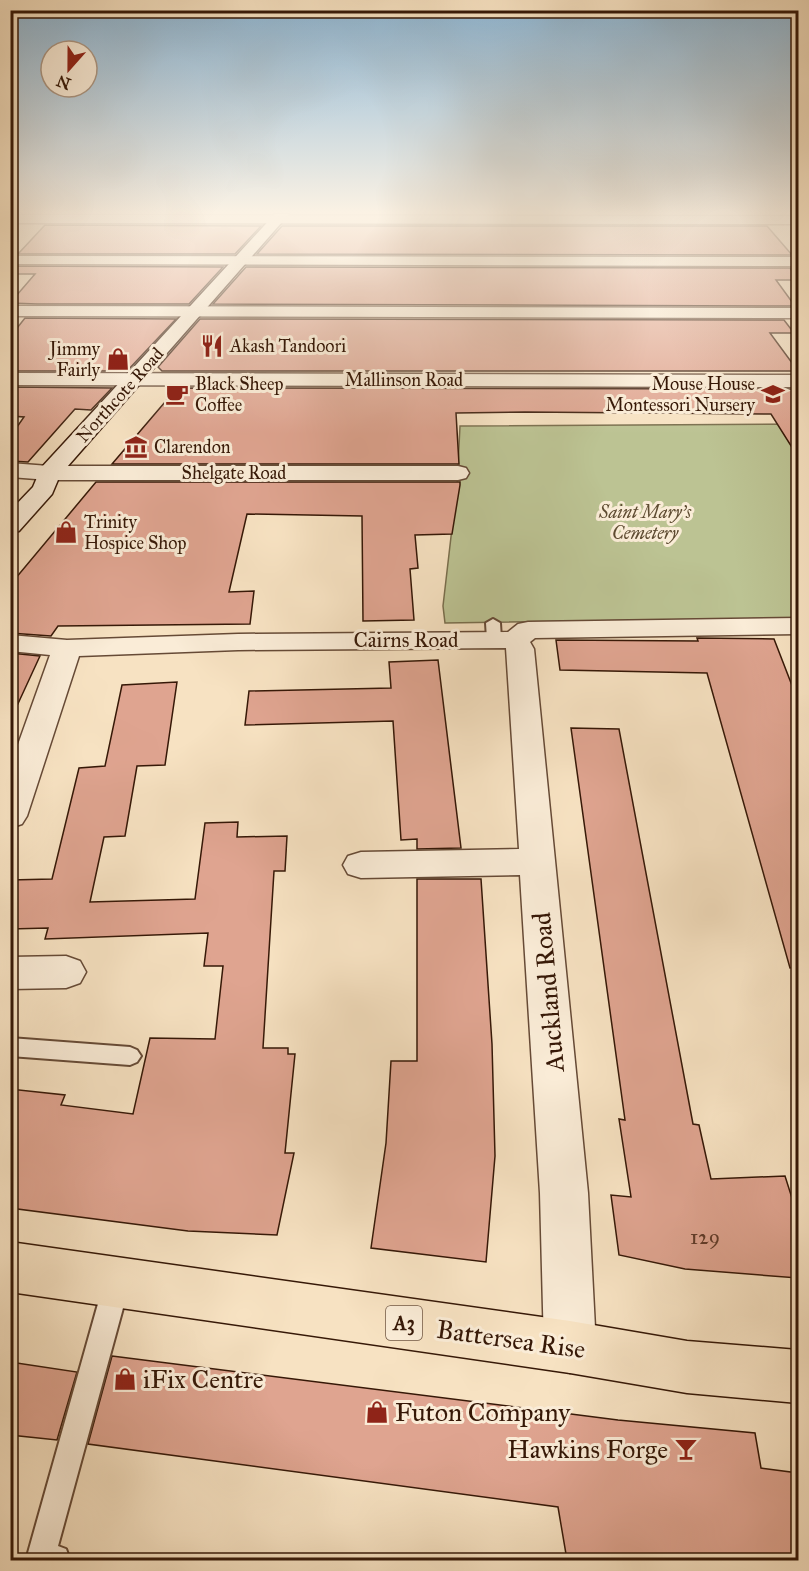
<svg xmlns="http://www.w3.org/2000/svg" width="809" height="1571" viewBox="0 0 809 1571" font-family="'IM FELL Great Primer',serif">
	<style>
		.green { fill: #bcc393; stroke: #796e4d; stroke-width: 1.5 }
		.building { fill: #dfa490; stroke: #361807; stroke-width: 1.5 }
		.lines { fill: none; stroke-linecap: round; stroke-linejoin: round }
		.service-casing { stroke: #664a36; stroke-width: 4 }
		.minor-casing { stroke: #664a36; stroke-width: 3 }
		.secondary-casing { stroke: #361807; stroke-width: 3 }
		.trunk-casing { stroke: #361807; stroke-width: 3 }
		.service { fill: #faecd7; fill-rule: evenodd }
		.minor { fill: #faecd7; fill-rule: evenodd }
		.secondary { fill: #faecd7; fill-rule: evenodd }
		.trunk { fill: #f7e2c2; fill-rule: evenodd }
		.labels { text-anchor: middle; stroke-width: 6; stroke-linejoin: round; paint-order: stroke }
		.far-poi-label { font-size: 18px; fill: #361807; stroke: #faecd7; text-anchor: start }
		.far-street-label { font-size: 18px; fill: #361807; stroke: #faecd7 }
		.far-park-label { font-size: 18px; font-style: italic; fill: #5e4b31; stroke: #faecd7 }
		.shield { fill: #faecd7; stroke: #715845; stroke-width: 1.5 }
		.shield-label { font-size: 20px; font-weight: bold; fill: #361807 }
		.street-label { font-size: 21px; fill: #361807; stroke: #faecd7 }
		.near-number-label { font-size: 21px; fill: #603b29 }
		.near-street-label { font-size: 26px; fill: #361807; stroke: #faecd7 }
		.near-poi-label { font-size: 26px; fill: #361807; stroke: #faecd7; text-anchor: start }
	</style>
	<rect width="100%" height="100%" fill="#f7e2c2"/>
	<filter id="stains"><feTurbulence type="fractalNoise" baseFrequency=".00333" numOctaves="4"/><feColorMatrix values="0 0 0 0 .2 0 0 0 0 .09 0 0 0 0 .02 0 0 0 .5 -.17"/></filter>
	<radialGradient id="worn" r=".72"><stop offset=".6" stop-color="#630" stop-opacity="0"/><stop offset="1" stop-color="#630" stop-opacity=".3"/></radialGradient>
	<path class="green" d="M 798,424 L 798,618 L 445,623 L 443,606 L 457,485 L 460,426 Z"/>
	<path class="building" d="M 45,225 L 261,226 L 235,254 L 18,254 Z
		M 282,226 L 767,226 L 792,255 L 257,254 Z
		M 10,266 L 223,267 L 189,304 L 37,304 L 10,303 L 35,274 L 10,274 Z
		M 246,267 L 790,268 L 798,280 L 776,280 L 795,306 L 213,304 Z
		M 25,318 L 176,319 L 127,371 L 10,371 L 10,337 Z
		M 200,319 L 784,320 L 794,333 L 770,333 L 798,371 L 162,371 L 158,367 Z
		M 10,387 L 112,388 L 91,410 L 75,409 L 28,462 L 10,461 L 10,437 L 24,417 L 10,416 Z
		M 177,388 L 794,389 L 798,396 L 798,457 L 771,414 L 525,412 L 456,413 L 459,464 L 112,464 Z
		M 96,482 L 460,482 L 460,485 L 452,534 L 415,535 L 418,568 L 410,569 L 414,620 L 363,621 L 362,516 L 247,514 L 229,592 L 254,591 L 250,624 L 58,626 L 51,636 L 10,633 L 10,585 Z
		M 697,638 L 774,639 L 798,701 L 798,967 L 790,968 L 707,673 L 560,670 L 556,640 L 698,641 Z
		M 10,653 L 40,656 L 10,721 Z
		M 438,660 L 461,848 L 417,849 L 417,839 L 401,840 L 393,721 L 245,725 L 249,691 L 391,688 L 389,662 Z
		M 177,682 L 165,765 L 137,766 L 125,836 L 104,837 L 90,902 L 195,899 L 205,823 L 238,822 L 237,837 L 287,836 L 285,871 L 274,871 L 263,1048 L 288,1048 L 288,1054 L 295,1054 L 285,1153 L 294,1153 L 277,1235 L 188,1231 L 10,1208 L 10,1089 L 65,1095 L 61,1105 L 133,1114 L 150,1038 L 215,1039 L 223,966 L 204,966 L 208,933 L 45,939 L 48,928 L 10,929 L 10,880 L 52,879 L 79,768 L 105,766 L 122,685 Z
		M 571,728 L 619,729 L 693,1124 L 699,1125 L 711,1179 L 785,1176 L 798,1217 L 798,1278 L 685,1269 L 619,1255 L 611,1195 L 631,1197 L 619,1119 L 625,1120 Z
		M 417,879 L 481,879 L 492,1044 L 495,1156 L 486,1262 L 371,1248 L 386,1143 L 391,1061 L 417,1061 Z
		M 112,1356 L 618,1420 L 755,1433 L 761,1468 L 798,1473 L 798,1560 L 567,1560 L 558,1507 L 88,1444 Z
		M 10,1362 L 77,1372 L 57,1440 L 10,1435 Z"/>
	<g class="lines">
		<g class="service-casing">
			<path id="service" d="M 493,619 L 500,623 L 501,639 L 494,643 L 487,639 L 486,623 Z
				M 10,1038 L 130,1047 L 137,1050 L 141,1056 L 137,1062 L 130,1065 L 10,1056 Z
				M 116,1273 L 125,1277 L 129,1286 L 58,1546 L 66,1549 L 70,1560 L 26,1560 L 103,1286 L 107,1277 Z"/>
		</g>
		<g class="minor-casing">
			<path id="minor" d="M 10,215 L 798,216 L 798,224 L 10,223 Z
				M 10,256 L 798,257 L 798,266 L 10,264 Z
				M 10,306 L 798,308 L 798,318 L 10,316 Z
				M 10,373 L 798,375 L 798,387 L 10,385 Z
				M 10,463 L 49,466 L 458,466 L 466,468 L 469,473 L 466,478 L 458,480 L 49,480 L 10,477 Z
				M 798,618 L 798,634 L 535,638 L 530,642 L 534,649 L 588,1193 L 596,1347 L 588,1365 L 570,1373 L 552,1365 L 544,1347 L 540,1193 L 520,875 L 361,878 L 348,874 L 343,865 L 348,856 L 361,852 L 519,849 L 506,648 L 238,650 L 79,656 L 27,816 L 22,824 L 10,828 L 10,767 L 50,655 L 10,651 L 10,635 L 67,640 L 238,634 L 508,632 L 518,624 L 528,622 Z
				M 66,956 L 80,961 L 86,972 L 80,983 L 66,988 L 10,989 L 10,957 Z"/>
		</g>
		<g class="secondary-casing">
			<path id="secondary" d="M 275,214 L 289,214 L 60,475 L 52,494 L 19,531 L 10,533 L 10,511 L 33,487 L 41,468 Z"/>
		</g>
		<g class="trunk-casing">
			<path id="trunk" d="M 10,1242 L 570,1321 L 687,1341 L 798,1350 L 798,1403 L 687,1393 L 570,1373 L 10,1292 Z"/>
		</g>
		<use href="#service" class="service"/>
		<use href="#minor" class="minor"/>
		<use href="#secondary" class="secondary"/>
		<use href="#trunk" class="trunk"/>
	</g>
	<linearGradient id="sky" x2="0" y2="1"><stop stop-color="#8cb7d7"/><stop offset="0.49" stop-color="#fbf2e4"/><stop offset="1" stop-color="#fbf2e4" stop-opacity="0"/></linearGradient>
	<rect width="809" height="434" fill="url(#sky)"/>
	<defs>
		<g id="restaurant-bare" transform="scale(1.8)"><path d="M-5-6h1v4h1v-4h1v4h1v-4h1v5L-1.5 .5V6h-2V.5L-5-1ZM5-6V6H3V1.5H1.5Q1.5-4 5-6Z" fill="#8f2418" stroke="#faecd7" stroke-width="2.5" paint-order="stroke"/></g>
		<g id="shop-bare" transform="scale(1.8)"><path d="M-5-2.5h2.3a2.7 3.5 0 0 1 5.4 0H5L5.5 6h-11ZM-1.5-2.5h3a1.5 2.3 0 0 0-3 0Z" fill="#8f2418" stroke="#faecd7" stroke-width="2.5" paint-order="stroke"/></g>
		<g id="cafe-bare" transform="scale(1.8)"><path d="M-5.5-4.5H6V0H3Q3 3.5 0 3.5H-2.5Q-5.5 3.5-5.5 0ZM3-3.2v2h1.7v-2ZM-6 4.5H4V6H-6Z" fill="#8f2418" stroke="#faecd7" stroke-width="2.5" paint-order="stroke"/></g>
		<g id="school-bare" transform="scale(1.8)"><path d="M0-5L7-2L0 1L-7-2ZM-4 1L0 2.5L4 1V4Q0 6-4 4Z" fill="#8f2418" stroke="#faecd7" stroke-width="2.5" paint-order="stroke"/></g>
		<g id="museum-bare" transform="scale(1.8)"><path d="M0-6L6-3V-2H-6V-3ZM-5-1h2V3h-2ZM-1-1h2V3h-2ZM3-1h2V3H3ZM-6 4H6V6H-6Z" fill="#8f2418" stroke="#faecd7" stroke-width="2.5" paint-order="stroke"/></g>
		<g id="bar-bare" transform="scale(1.8)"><path d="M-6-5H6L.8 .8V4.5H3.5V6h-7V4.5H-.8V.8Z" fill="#8f2418" stroke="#faecd7" stroke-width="2.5" paint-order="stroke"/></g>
	</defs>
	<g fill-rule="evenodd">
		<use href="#restaurant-bare" x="212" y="346"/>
		<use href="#shop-bare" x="118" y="359"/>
		<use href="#cafe-bare" x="177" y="394"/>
		<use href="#school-bare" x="773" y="394"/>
		<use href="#museum-bare" x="136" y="447"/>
		<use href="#shop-bare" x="66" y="532"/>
		<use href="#shop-bare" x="125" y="1379"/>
		<use href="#shop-bare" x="377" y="1412"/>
		<use href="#bar-bare" x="686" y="1449"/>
	</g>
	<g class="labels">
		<g class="far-poi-label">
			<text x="230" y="352">Akash Tandoori</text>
			<text x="100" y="355" text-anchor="end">Jimmy<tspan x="100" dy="21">Fairly</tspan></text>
			<text x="195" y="390">Black Sheep<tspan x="195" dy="21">Coffee</tspan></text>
			<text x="755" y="390" text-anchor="end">Mouse House<tspan x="755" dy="21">Montessori Nursery</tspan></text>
			<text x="154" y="453">Clarendon</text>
			<text x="84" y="528">Trinity<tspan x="84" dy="21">Hospice Shop</tspan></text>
		</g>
		<g class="far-street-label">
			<text x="404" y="386">Mallinson Road</text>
			<text transform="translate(120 395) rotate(-48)" y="6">Northcote Road</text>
			<text x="234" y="479">Shelgate Road</text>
		</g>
		<g class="far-park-label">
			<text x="645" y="518">Saint Mary's<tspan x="645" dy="21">Cemetery</tspan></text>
		</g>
		<rect class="shield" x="386" y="1306" width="36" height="34" rx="4.5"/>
		<g class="shield-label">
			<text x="404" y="1330">A3</text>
		</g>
		<g class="street-label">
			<text x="406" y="647">Cairns Road</text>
		</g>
		<g class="near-number-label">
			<text x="705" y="1244">129</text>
		</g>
		<g class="near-street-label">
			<text transform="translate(548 992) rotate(-95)" y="9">Auckland Road</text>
			<text transform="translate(511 1339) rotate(8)" y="9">Battersea Rise</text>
		</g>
		<g class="near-poi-label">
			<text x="143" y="1388">iFix Centre</text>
			<text x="395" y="1421">Futon Company</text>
			<text x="668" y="1458" text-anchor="end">Hawkins Forge</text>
		</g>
	</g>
	<rect width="809" height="1571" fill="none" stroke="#f7e2c2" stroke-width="36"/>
	<rect x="12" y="12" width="785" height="1547" fill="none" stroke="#361807" stroke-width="3"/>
	<rect x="18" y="18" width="773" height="1535" fill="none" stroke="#361807" stroke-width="1.5"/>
	<g transform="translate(69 69) rotate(201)"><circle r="28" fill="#faecd7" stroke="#ac9784" stroke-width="1.5"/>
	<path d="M0-4.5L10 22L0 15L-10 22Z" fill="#8f2418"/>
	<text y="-9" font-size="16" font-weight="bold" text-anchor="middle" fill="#361807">N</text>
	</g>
	<rect width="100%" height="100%" filter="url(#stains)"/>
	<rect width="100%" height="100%" fill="url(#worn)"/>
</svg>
